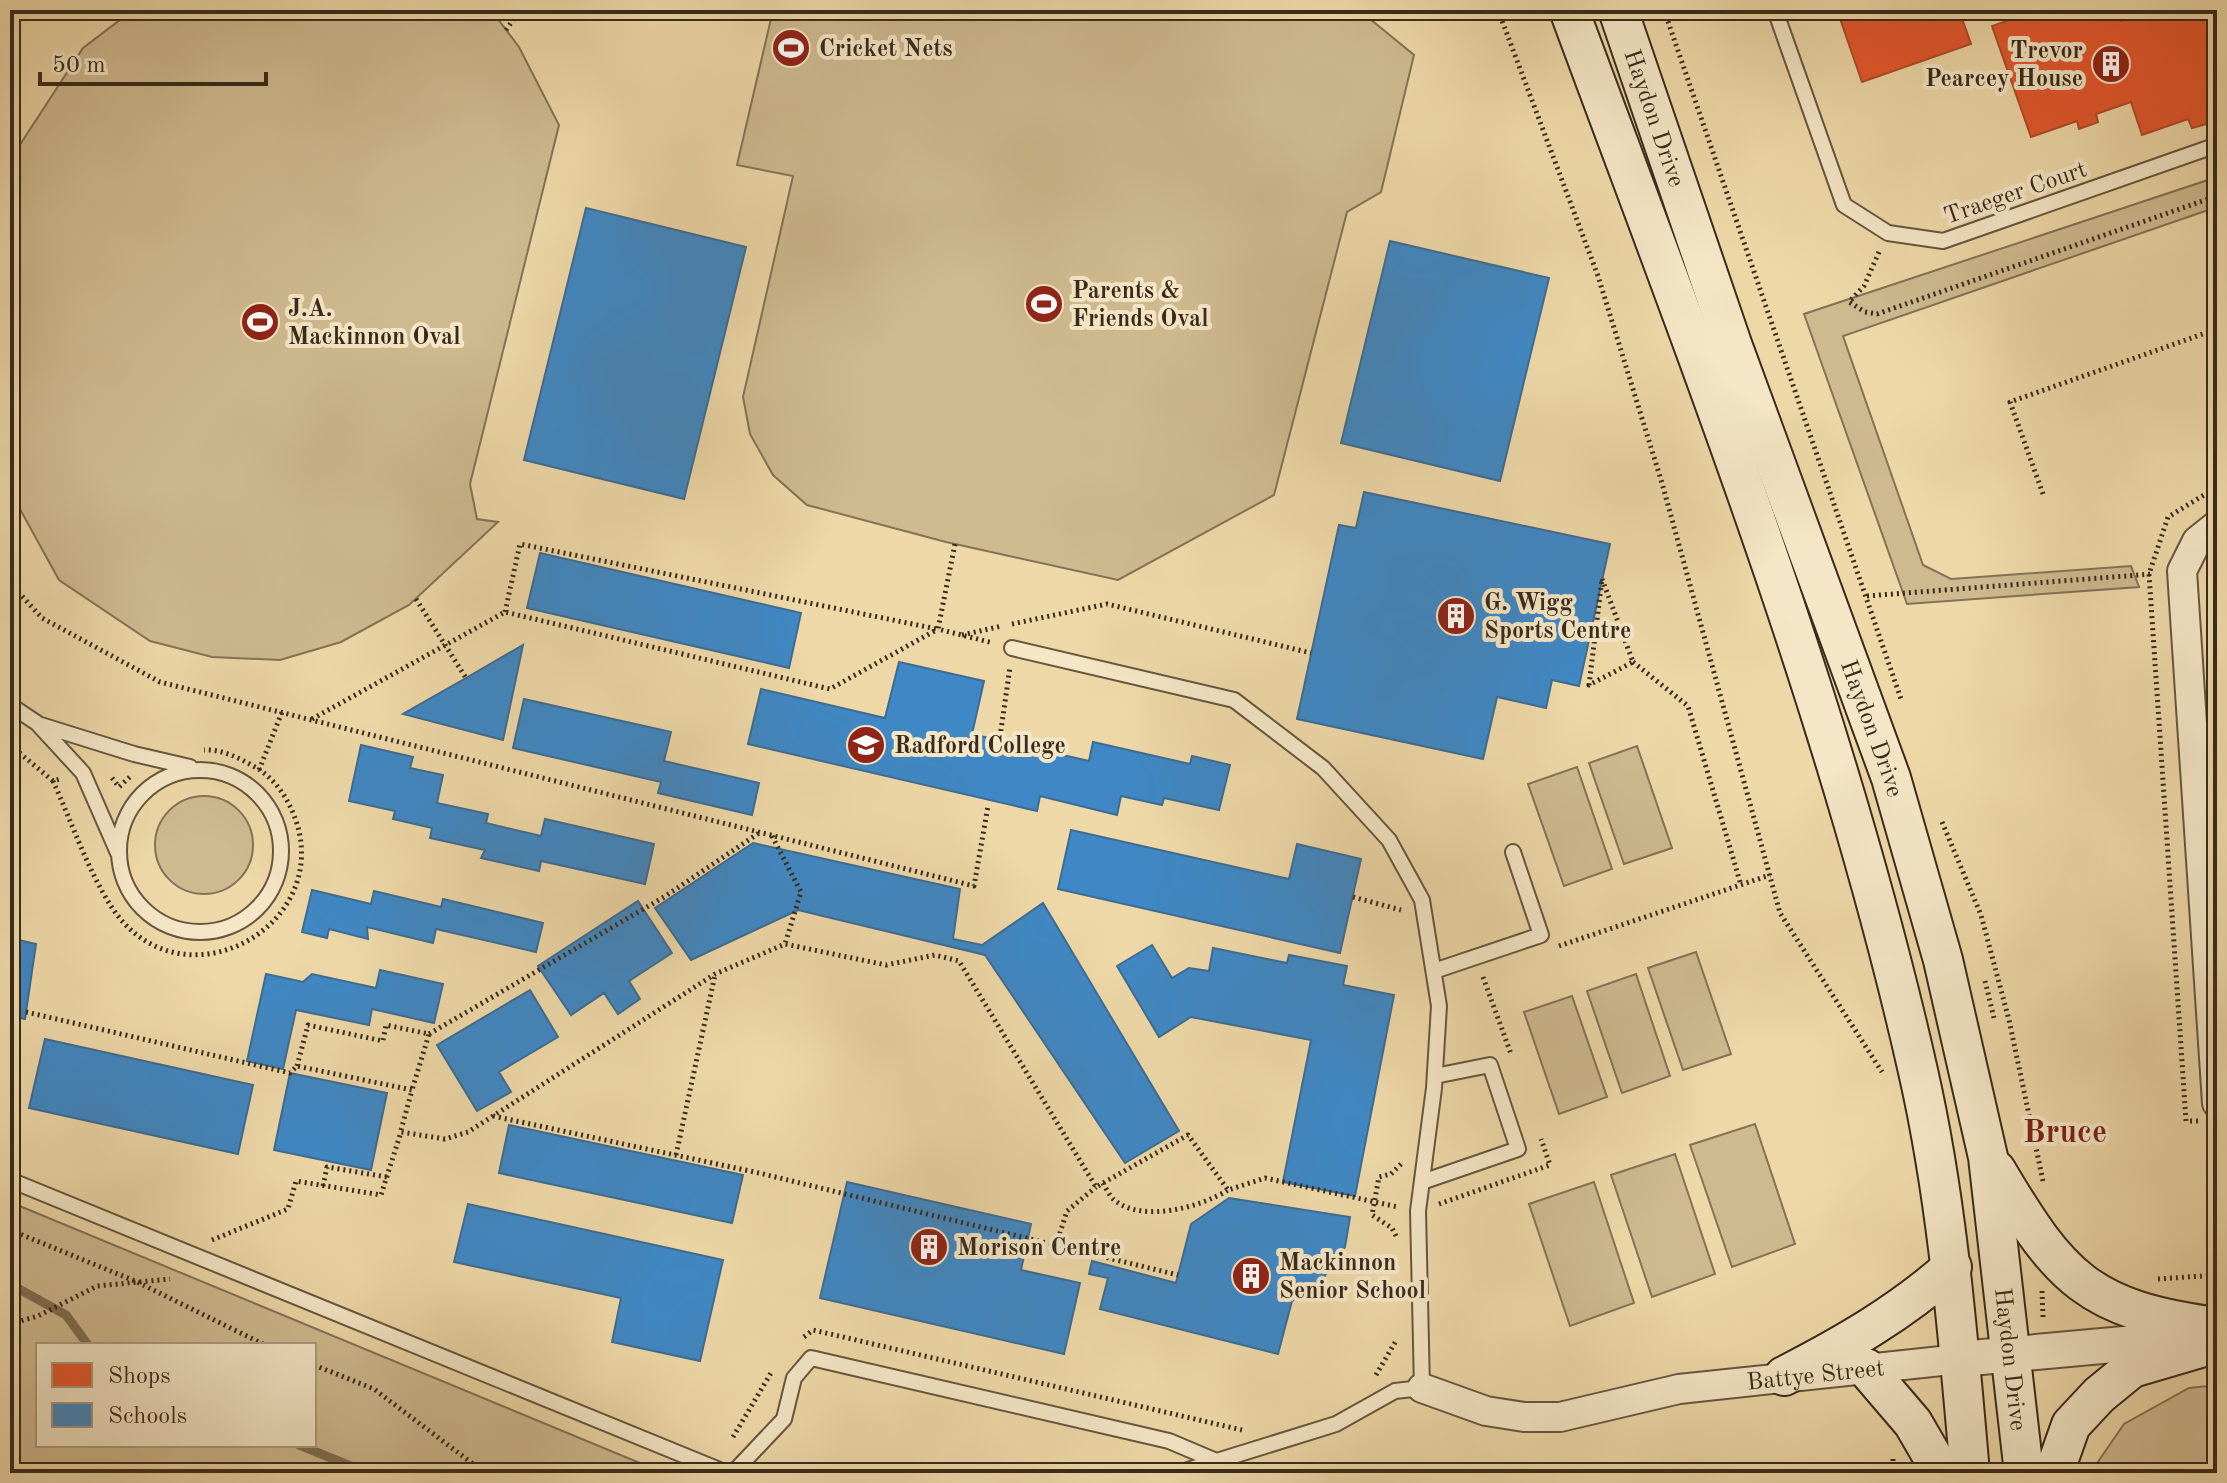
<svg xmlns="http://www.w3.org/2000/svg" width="2227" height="1483" viewBox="0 0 2227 1483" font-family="'Old Standard TT',serif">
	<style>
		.green { fill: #cfba90; stroke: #847256; stroke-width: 2; fill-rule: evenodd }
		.shops { fill: #e4572e; stroke: #b14a28; stroke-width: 2 }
		.schools { fill: #3f88c5; stroke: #3d6c92; stroke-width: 2 }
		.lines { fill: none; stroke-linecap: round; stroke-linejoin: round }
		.stream { stroke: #806f53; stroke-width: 9 }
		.service-casing { stroke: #66563e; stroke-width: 18 }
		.minor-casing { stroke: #66563e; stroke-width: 32 }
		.tertiary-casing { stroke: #66563e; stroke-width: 38 }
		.secondary-casing { stroke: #392a1b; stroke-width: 42 }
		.path { stroke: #392a1b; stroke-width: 5; stroke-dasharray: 2 4; stroke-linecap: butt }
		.service { stroke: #f4e6c6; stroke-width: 14 }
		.minor { stroke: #f4e6c6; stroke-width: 28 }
		.tertiary { stroke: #f4e6c6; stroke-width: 34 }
		.secondary { stroke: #f4e6c6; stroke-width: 38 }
		.labels { text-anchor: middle; stroke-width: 8; stroke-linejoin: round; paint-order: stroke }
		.poi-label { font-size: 24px; font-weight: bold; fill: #392a1b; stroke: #f4e6c6; text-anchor: start }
		.street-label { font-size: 24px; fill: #392a1b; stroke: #f4e6c6 }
		.district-label { font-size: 32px; font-weight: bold; fill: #7a1f14; stroke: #f4e6c6 }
	</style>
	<rect width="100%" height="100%" fill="#eed8a8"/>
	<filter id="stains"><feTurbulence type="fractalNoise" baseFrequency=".0025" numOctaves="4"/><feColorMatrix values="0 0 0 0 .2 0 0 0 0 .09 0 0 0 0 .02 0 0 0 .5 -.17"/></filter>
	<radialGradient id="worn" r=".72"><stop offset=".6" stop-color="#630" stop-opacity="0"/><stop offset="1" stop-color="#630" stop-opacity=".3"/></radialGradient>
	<path class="green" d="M 133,10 L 491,10 L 519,47 L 559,125 L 470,484 L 477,519 L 498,522 L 409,605 L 341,642 L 280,660 L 212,657 L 150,641 L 59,580 L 10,491 L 10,160 L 83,48 Z
		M 773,10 L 1359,10 L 1414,55 L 1381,192 L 1347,212 L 1274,495 L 1118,580 L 946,542 L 807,505 L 773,475 L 750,434 L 743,397 L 793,176 L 737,165 Z
		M 2217,177 L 2217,207 L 1843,336 L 1923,565 L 1951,579 L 2131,566 L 2139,587 L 1907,604 L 1804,314 Z
		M 1637,746 L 1672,848 L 1624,864 L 1589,763 Z
		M 1577,767 L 1612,869 L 1564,886 L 1528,784 Z
		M155 845a49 49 0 1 1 98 0a49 49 0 1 1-98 0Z
		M 1696,952 L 1731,1054 L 1683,1070 L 1648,968 Z
		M 1636,974 L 1670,1076 L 1622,1093 L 1587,991 Z
		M 1572,996 L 1607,1097 L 1559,1114 L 1524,1012 Z
		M 1755,1124 L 1795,1244 L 1732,1267 L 1690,1145 Z
		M 1675,1154 L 1715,1274 L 1652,1297 L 1611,1175 Z
		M 1594,1182 L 1634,1303 L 1570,1326 L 1529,1204 Z
		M 10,1202 L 664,1473 L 10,1473 ZM 38,1345 L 314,1345 L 314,1445 L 38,1445 Z
		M 2217,1385 L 2217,1473 L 2094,1473 L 2095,1466 L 2124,1424 L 2189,1388 Z"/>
	<path class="shops" d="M 1837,10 L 1959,10 L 1971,44 L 1862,82 Z
		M 2038,10 L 2117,10 L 2121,21 L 2152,10 L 2217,10 L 2217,109 L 2207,113 L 2210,123 L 2192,128 L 2188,119 L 2142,135 L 2131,102 L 2096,114 L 2098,122 L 2079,129 L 2077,121 L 2031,137 L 1992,26 Z"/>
	<path class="schools" d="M 586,208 L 746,247 L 684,499 L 524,460 Z
		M 1390,241 L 1549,278 L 1500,481 L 1341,443 Z
		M 1364,492 L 1610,544 L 1579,686 L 1552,680 L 1546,708 L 1497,697 L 1483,759 L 1297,719 L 1339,525 L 1356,528 Z
		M 540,553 L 801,613 L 789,668 L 527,608 Z
		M 523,645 L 503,740 L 403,714 L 466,678 Z
		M 899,662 L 984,681 L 972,734 L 1089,761 L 1093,742 L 1190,764 L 1192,756 L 1230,765 L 1219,810 L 1164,798 L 1162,805 L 1121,796 L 1117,815 L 1040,796 L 1037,811 L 748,744 L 761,689 L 885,718 Z
		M 524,699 L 671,732 L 664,761 L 759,783 L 752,815 L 658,793 L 661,782 L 513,748 Z
		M 361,745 L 413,757 L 410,768 L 443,775 L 437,803 L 488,814 L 486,823 L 541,836 L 545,819 L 654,844 L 645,884 L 541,861 L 539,871 L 481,858 L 485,850 L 430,838 L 432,828 L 393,819 L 395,811 L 349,801 Z
		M 1071,830 L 1289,879 L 1297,844 L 1361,859 L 1340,953 L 1058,889 Z
		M 753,843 L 960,889 L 953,939 L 982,945 L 1043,903 L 1179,1131 L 1125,1163 L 985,955 L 798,910 L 691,960 L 655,908 Z
		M 312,890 L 371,904 L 374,891 L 441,907 L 443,899 L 543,923 L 536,952 L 436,929 L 433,943 L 367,927 L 368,939 L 329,929 L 327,938 L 302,932 Z
		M 638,901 L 672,953 L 629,981 L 640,999 L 618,1014 L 604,993 L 571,1015 L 538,966 Z
		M 10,938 L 36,944 L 25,1019 L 10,1016 Z
		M 1152,945 L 1172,978 L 1189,968 L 1209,971 L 1213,948 L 1287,963 L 1289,955 L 1347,966 L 1343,985 L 1394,995 L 1355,1196 L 1283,1182 L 1311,1040 L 1191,1017 L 1159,1037 L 1117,966 Z
		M 380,970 L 443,984 L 434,1023 L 372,1009 L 369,1025 L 296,1010 L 283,1069 L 247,1061 L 266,974 L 303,982 L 312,974 L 376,988 Z
		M 530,990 L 558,1037 L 499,1072 L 511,1092 L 477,1111 L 437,1045 Z
		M 45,1039 L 253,1085 L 238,1154 L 29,1108 Z
		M 290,1073 L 387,1093 L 371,1170 L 274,1150 Z
		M 509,1125 L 743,1175 L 732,1223 L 499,1173 Z
		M 847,1182 L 1031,1224 L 1021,1270 L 1080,1283 L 1064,1354 L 820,1298 Z
		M 1229,1198 L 1350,1217 L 1345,1247 L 1324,1277 L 1292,1301 L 1278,1354 L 1100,1309 L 1108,1278 L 1089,1274 L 1092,1261 L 1176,1283 L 1191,1224 Z
		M 468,1204 L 723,1260 L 700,1361 L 612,1342 L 621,1298 L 454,1262 Z"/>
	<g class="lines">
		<path class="stream" d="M 10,1284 L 66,1315 L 88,1345
			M 299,1445 L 368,1473"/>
		<g class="service-casing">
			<path id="service" d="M 1775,10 L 1844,205 L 1888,233 L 1943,241 L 2217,145
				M 1012,648 L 1234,700 L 1323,768 L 1389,840 L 1422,900 L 1439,1006 L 1434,1088 L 1418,1211 L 1422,1388 L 1395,1391 L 1336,1424 L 1178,1473
				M 10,705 L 37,723 L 83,773 L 118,853
				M 41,725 L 134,754 L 190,767
				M119 851a81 81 0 1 1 162 0a81 81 0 1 1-162 0Z
				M 1434,971 L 1541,935 L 1513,852
				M 10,1180 L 727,1473
				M 1422,1182 L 1518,1149 L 1490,1065 L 1435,1076
				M 733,1473 L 784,1419 L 794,1378 L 811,1358 L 1169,1441 L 1214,1460"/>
		</g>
		<g class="minor-casing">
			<g id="minor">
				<path d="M 2217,525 L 2197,541 L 2182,571 L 2217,1103"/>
				<path id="s1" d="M 1422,1388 L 1486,1411 L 1524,1417 L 1560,1417 L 1679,1389 L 1960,1359"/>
			</g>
		</g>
		<g class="tertiary-casing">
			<path id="tertiary" d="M 1960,1359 L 2201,1337"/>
		</g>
		<g class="secondary-casing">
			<g id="secondary">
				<path d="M 1569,10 C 1698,359 1836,708 1918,1071 C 1948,1203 1958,1338 1970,1473"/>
				<path id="s2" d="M 1618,10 L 1732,344 L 1891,778 L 1943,960 L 1988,1157 L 2024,1473"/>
				<path d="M 1996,1170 C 2060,1278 2088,1310 2217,1327"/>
				<path d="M 1866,1368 L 1913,1423 L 1942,1473"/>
				<path d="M 1784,1376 C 1846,1344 1900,1313 1952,1267"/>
				<path d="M 2054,1473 L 2071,1425 L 2099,1395 L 2132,1368 L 2217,1343"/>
			</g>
		</g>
		<path class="path" d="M 1498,10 L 1598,276 L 1662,483 L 1780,913 L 1882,1072
			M 1664,10 L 1902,702
			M 10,19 L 12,10
			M 506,30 L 520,10
			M 1879,252 L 1864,286 L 1849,302 L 1865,312 L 1877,314 L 2217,196
			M 2043,494 L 2010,402 L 2217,329
			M 955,544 L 938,629 L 993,643
			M 1602,579 L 1633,662 L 1589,685 Z
			M 10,583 L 42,618 L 160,682 L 974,886 L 988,806
			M 1867,596 L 2152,574
			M 416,599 L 466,678
			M 505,612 L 520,544 L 937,629
			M 1012,624 L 1107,604 L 1311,653
			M 962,635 L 1002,626
			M 1633,662 L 1688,706 L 1741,885
			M 312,719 L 505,612 L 830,689 L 938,629
			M 1000,737 L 1010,667
			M 10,745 L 53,781 L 60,779
			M 259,770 L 282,712
			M 112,778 L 119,787 L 132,775
			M 53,781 C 71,820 95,891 123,922 C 196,1003 333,921 295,818 C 288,799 277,782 260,770 C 243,760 224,749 204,750
			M 1942,822 L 1981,915 L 2009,1020 L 2043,1181
			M 772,836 L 801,892 L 785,944
			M 1353,897 L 1401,910
			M 1559,946 L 1770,875
			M 1483,977 L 1511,1054
			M 1985,981 L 1994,1018
			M 26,1012 L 290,1073 L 297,1066 L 412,1090 L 400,1134
			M 429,1034 L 664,897 L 759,833
			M 297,1066 L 308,1025 L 383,1041 L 386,1025 L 429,1034 L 412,1090
			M 493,1116 L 759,1173 L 1178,1275
			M 2198,1121 L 2186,1121 L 2149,574 L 2168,517 L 2217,487
			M 676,1155 L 715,975
			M 1103,1183 C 1106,1188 1109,1195 1113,1199 C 1141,1224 1201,1207 1228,1190
			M 323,1186 L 327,1167 L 387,1177 L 388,1174
			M 1439,1204 L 1550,1165 L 1541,1139
			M 10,1230 L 135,1281 L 265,1345
			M 1396,1236 L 1392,1228 L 1372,1215 L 1379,1177 L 1391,1174 L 1402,1163
			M 212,1240 L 288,1209 L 296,1181 L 381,1195 L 401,1132 L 445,1139 L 468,1132 L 715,974 L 785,944 L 886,965 L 935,955 L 959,961 L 1096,1187 L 1188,1135 L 1228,1190 L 1265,1178 L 1398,1207
			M 1056,1245 L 1067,1211 L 1096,1187
			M 2158,1279 L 2217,1275
			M 2042,1291 L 2043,1317
			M 10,1324 L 38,1316 L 97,1286 L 170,1279
			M 804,1337 L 813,1330 L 1242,1430
			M 314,1365 L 374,1389 L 485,1473
			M 1376,1375 L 1397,1339
			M 733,1437 L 771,1373
			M 1893,1473 L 1893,1458"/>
		<use href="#service" class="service"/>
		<use href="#minor" class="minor"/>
		<use href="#tertiary" class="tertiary"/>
		<use href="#secondary" class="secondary"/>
	</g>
	<defs>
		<g id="stadium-disc" transform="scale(2)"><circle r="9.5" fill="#8f2418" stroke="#f4e6c6"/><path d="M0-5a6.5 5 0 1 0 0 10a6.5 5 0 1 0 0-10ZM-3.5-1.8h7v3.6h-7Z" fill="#fff"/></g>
		<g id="building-disc" transform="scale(2)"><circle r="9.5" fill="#8f2418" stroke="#f4e6c6"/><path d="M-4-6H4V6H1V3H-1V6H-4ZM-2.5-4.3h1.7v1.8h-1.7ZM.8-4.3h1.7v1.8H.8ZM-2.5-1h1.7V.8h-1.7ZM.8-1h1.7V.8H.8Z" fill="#fff"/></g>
		<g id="school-disc" transform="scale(2)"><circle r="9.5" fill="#8f2418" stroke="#f4e6c6"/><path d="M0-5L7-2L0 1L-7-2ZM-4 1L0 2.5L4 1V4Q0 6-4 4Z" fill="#fff"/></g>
	</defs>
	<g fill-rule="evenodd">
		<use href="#stadium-disc" x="791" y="48"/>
		<use href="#building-disc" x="2111" y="64"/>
		<use href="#stadium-disc" x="1044" y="304"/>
		<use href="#stadium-disc" x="260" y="322"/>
		<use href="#building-disc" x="1456" y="616"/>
		<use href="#school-disc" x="866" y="745"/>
		<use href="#building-disc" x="929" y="1247"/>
		<use href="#building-disc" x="1251" y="1276"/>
	</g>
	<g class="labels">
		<g class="poi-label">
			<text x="819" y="56">Cricket Nets</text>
			<text x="2083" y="58" text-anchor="end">Trevor<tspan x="2083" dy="28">Pearcey House</tspan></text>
			<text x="1072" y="298">Parents &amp;<tspan x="1072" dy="28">Friends Oval</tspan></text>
			<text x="288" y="316">J.A.<tspan x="288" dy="28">Mackinnon Oval</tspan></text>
			<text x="1484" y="610">G. Wigg<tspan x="1484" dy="28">Sports Centre</tspan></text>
			<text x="894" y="753">Radford College</text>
			<text x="957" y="1255">Morison Centre</text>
			<text x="1279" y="1270">Mackinnon<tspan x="1279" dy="28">Senior School</tspan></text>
		</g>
		<g class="street-label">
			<text dy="8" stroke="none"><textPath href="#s2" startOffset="114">Haydon Drive</textPath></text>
			<text transform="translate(2015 192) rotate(-19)" y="8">Traeger Court</text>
			<text dy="8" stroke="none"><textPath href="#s2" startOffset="762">Haydon Drive</textPath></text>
			<text dy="8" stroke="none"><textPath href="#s2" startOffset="1410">Haydon Drive</textPath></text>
			<text dy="8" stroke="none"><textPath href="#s1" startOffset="402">Battye Street</textPath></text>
		</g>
		<g class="district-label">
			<text x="2065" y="1142">Bruce</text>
		</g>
	</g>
	<rect width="2227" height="1483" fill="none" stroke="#eed8a8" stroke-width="40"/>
	<rect x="12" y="12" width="2203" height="1459" fill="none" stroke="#392a1b" stroke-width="4"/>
	<rect x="20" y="20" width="2187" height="1443" fill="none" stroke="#392a1b" stroke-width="2"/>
	<rect x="36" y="1343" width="280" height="104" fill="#f4e6c6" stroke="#a99b82" stroke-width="2"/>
	<rect x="52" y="1363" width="40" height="24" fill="#e4572e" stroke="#a99b82" stroke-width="2"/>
	<text x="108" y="1383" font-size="24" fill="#392a1b">Shops</text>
	<rect x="52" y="1403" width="40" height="24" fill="#3f88c5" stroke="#a99b82" stroke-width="2"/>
	<text x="108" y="1423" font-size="24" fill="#392a1b">Schools</text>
	<path d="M40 72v12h226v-12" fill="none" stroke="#392a1b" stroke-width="4"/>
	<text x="52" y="72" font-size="24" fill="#392a1b" stroke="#f4e6c6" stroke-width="6" paint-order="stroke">50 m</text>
	<rect width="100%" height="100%" filter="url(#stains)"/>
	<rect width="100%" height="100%" fill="url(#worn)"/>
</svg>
